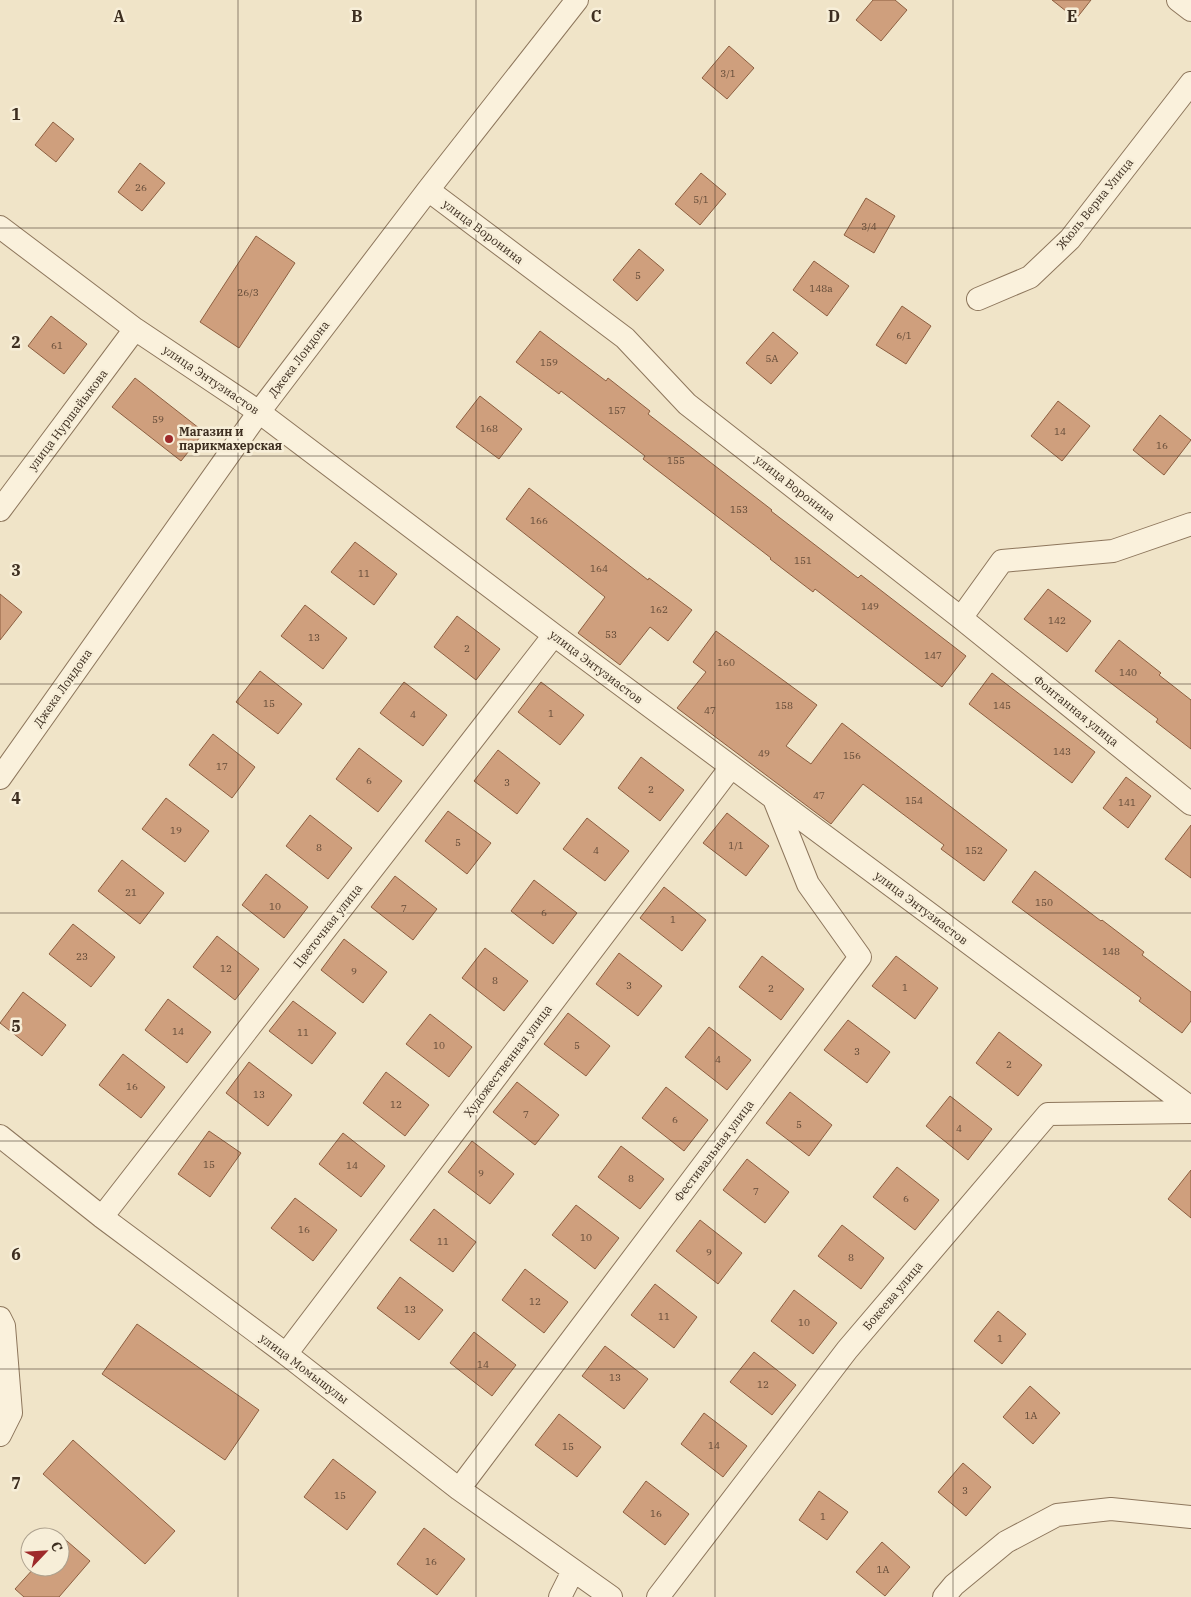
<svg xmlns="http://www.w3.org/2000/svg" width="1191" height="1597" viewBox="0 0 1191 1597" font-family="'IBM Plex Serif',serif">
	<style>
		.building { fill: #cf9f7d; stroke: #8d5f41 }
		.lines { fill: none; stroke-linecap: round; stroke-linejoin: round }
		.minor-casing { stroke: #8d765c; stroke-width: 24 }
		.minor { stroke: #faf1dc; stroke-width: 22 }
		.grid { fill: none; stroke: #3d2e20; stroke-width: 1; stroke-opacity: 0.55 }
		.poi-dot { fill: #9e2a2b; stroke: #f7eed8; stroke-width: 2 }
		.labels { text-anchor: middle; stroke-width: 5; stroke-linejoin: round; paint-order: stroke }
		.number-label { font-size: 10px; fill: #624a37 }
		.street-label { font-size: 12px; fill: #3d2e20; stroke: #f7eed8 }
		.poi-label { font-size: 12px; font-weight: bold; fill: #3d2e20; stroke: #f7eed8; text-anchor: start }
		.grid-label { font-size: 16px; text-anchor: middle; font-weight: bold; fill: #3d2e20; stroke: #f7eed8; stroke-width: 5; stroke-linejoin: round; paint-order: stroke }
	</style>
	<rect width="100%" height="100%" fill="#f0e4c8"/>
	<path class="building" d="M 873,0 L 895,0 L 907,10 L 881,41 L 856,20 Z
		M 1052,0 L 1091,0 L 1076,19 Z
		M 729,46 L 754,68 L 727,99 L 702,78 Z
		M 53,122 L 74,139 L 56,162 L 35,145 Z
		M 140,163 L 165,183 L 142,211 L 118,192 Z
		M 701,173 L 726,194 L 700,225 L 675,204 Z
		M 866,198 L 895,216 L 874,253 L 844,235 Z
		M 256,236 L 295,263 L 239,348 L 200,322 Z
		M 639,249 L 664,270 L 637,301 L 613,280 Z
		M 814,261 L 849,286 L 827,316 L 793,290 Z
		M 902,306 L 931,326 L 906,364 L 876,345 Z
		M 51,316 L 87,344 L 64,374 L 28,346 Z
		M 540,331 L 606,381 L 608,378 L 650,411 L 648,414 L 772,510 L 771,511 L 858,578 L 861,575 L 966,656 L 942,687 L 815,589 L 813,592 L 770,559 L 771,558 L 643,459 L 645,456 L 561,391 L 559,394 L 516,362 Z
		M 773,332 L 798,353 L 771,384 L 746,363 Z
		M 135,378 L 204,432 L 181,461 L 112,407 Z
		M 480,396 L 522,429 L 499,459 L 456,427 Z
		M 1058,401 L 1090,426 L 1062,461 L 1031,436 Z
		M 1160,415 L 1191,440 L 1164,475 L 1133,450 Z
		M 529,488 L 648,580 L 649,578 L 692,610 L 668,641 L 650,627 L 620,665 L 578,633 L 605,597 L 506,519 Z
		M 355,542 L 397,574 L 374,605 L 331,572 Z
		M 1048,589 L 1091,621 L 1067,652 L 1024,619 Z
		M 0,594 L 22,612 L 0,640 Z
		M 305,605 L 347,638 L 323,669 L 281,636 Z
		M 457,616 L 500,649 L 476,680 L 434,647 Z
		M 716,631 L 817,705 L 786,746 L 811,764 L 842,723 L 1007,850 L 984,881 L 941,849 L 944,845 L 863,784 L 831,824 L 677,708 L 706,672 L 693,662 Z
		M 1119,640 L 1161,673 L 1159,675 L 1191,700 L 1191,749 L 1156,722 L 1158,719 L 1095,671 Z
		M 260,671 L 302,704 L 278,734 L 236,702 Z
		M 992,673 L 1095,752 L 1072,783 L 969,704 Z
		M 404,682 L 447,715 L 423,746 L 380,713 Z
		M 541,682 L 584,715 L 560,745 L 518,712 Z
		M 213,734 L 255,767 L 232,798 L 189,765 Z
		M 359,748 L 402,781 L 378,812 L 336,779 Z
		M 498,750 L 540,783 L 517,814 L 474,781 Z
		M 641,757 L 684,790 L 660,821 L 618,788 Z
		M 1126,777 L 1151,796 L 1128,828 L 1103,808 Z
		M 166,798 L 209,831 L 185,862 L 142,829 Z
		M 448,811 L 491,843 L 467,874 L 425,841 Z
		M 727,813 L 769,846 L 746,876 L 703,843 Z
		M 310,815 L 352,848 L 328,879 L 286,846 Z
		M 587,818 L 629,851 L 605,881 L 563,849 Z
		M 1191,825 L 1191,878 L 1165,859 Z
		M 122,860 L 164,893 L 140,924 L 98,891 Z
		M 1035,871 L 1101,921 L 1102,920 L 1144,952 L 1142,955 L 1191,992 L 1191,1021 L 1182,1033 L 1139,1001 L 1141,998 L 1012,902 Z
		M 266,874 L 308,907 L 284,938 L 242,905 Z
		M 395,876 L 437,909 L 413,940 L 371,907 Z
		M 534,880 L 577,913 L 553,944 L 511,911 Z
		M 664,887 L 706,920 L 682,951 L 640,918 Z
		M 73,924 L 115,957 L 91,987 L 49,954 Z
		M 217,936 L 259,969 L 235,1000 L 193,967 Z
		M 344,939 L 387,972 L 363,1003 L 321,970 Z
		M 485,948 L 528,981 L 504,1011 L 462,978 Z
		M 619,953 L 662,986 L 638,1016 L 596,984 Z
		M 762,956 L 804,989 L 781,1020 L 739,987 Z
		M 896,956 L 938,988 L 915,1019 L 872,986 Z
		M 23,992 L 66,1025 L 42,1056 L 0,1023 Z
		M 168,999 L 211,1032 L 187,1063 L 145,1030 Z
		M 293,1001 L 336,1033 L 312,1064 L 269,1031 Z
		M 568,1013 L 610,1046 L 586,1076 L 544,1044 Z
		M 430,1014 L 472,1047 L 449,1077 L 406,1044 Z
		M 848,1020 L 890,1052 L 867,1083 L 824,1050 Z
		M 709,1027 L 751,1060 L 727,1090 L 685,1057 Z
		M 999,1032 L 1042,1065 L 1018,1096 L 976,1063 Z
		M 123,1054 L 165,1087 L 141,1118 L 99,1085 Z
		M 249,1062 L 292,1095 L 268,1126 L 226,1093 Z
		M 386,1072 L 429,1105 L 405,1136 L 363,1103 Z
		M 517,1082 L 559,1115 L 535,1145 L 493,1112 Z
		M 666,1087 L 708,1120 L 684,1151 L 642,1118 Z
		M 790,1092 L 832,1125 L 809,1156 L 766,1123 Z
		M 950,1096 L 992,1129 L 968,1160 L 926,1126 Z
		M 209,1131 L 241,1153 L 210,1197 L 178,1174 Z
		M 343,1133 L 385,1166 L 361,1197 L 319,1164 Z
		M 472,1141 L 514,1174 L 490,1204 L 448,1172 Z
		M 621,1146 L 664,1179 L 640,1209 L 598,1177 Z
		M 747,1159 L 789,1192 L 765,1223 L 723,1190 Z
		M 897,1167 L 939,1200 L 915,1230 L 873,1197 Z
		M 1191,1170 L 1191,1218 L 1168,1199 Z
		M 295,1198 L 337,1230 L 313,1261 L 271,1228 Z
		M 576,1205 L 619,1238 L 595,1269 L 552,1235 Z
		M 434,1209 L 476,1242 L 453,1272 L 410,1240 Z
		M 700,1220 L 742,1253 L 718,1284 L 676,1251 Z
		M 842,1225 L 884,1258 L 861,1289 L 818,1256 Z
		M 525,1269 L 568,1302 L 544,1333 L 502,1300 Z
		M 400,1277 L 443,1310 L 419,1340 L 377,1308 Z
		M 655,1284 L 697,1317 L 674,1348 L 631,1315 Z
		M 794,1290 L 837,1323 L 813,1354 L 771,1321 Z
		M 998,1311 L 1026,1334 L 1002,1364 L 974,1341 Z
		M 137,1324 L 259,1410 L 225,1460 L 102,1374 Z
		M 474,1332 L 516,1365 L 492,1396 L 450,1363 Z
		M 605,1346 L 648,1379 L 624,1409 L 582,1376 Z
		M 754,1352 L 796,1385 L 772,1415 L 730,1382 Z
		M 1030,1386 L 1060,1413 L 1033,1444 L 1003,1417 Z
		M 704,1413 L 747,1446 L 723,1477 L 681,1444 Z
		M 559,1414 L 601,1447 L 577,1477 L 535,1445 Z
		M 73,1440 L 175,1531 L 145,1564 L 43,1474 Z
		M 333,1459 L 376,1492 L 347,1530 L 304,1497 Z
		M 963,1463 L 991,1487 L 966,1516 L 938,1492 Z
		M 646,1481 L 689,1514 L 665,1545 L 623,1512 Z
		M 819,1491 L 848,1512 L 827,1540 L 799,1520 Z
		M 424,1528 L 465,1559 L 437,1595 L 397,1564 Z
		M 60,1535 L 90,1561 L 59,1597 L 24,1597 L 15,1589 L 35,1567 L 60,1567 Z
		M 882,1542 L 910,1567 L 885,1596 L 856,1572 Z"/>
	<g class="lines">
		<g class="minor-casing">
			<path id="minor" d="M 1178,0 L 1191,10
				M 428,190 L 625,338 L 687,404 L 961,618 L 1191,804
				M 0,227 L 135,329 L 259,412 L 554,635 L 1191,1108
				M 978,299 L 1030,277 L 1070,239 L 1191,83
				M 0,510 L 135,329
				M 961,618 L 1002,561 L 1113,551 L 1191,524
				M 0,778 L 259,412 L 428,190 L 577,0
				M 0,1136 L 102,1217 L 286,1354 L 459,1489 L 611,1597
				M 102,1217 L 554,635
				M 0,1318 L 4,1326 L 11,1413 L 0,1435
				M 286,1354 L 731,767
				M 459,1489 L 860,957 L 808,884 L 774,799
				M 560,1597 L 573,1571
				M 658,1597 L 847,1350 L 1048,1114 L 1191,1112
				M 944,1597 L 954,1585 L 1006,1542 L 1057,1515 L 1111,1509 L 1191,1517"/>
		</g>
		<use href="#minor" class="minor"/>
	</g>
	<path class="grid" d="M 238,0 L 238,1597M 476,0 L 476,1597M 715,0 L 715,1597M 953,0 L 953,1597M 0,228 L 1191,228M 0,456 L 1191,456M 0,684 L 1191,684M 0,913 L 1191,913M 0,1141 L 1191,1141M 0,1369 L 1191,1369"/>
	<circle class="poi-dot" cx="169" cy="439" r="5"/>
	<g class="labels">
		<g class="number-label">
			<text x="728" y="77">3/1</text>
			<text x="141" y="191">26</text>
			<text x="701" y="203">5/1</text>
			<text x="869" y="230">3/4</text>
			<text x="638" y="279">5</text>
			<text x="821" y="292">148a</text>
			<text x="248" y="296">26/3</text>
			<text x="904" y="339">6/1</text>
			<text x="57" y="349">61</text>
			<text x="772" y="362">5А</text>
			<text x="549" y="366">159</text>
			<text x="617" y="414">157</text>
			<text x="158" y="423">59</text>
			<text x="489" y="432">168</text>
			<text x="1060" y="435">14</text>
			<text x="1162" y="449">16</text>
			<text x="676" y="464">155</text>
			<text x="739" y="513">153</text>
			<text x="539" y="524">166</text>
			<text x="803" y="564">151</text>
			<text x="599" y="572">164</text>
			<text x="364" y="577">11</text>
			<text x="870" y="610">149</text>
			<text x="659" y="613">162</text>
			<text x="1057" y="624">142</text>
			<text x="611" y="638">53</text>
			<text x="314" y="641">13</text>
			<text x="467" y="652">2</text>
			<text x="933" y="659">147</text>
			<text x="726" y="666">160</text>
			<text x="1128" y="676">140</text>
			<text x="269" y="707">15</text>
			<text x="784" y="709">158</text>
			<text x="1002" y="709">145</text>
			<text x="710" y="714">47</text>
			<text x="551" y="717">1</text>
			<text x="413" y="718">4</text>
			<text x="1062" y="755">143</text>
			<text x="764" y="757">49</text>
			<text x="852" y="759">156</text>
			<text x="222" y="770">17</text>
			<text x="369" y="784">6</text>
			<text x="507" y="786">3</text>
			<text x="651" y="793">2</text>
			<text x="819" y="799">47</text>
			<text x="914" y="804">154</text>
			<text x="1127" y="806">141</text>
			<text x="176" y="834">19</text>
			<text x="458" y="846">5</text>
			<text x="736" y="849">1/1</text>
			<text x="319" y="851">8</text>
			<text x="596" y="854">4</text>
			<text x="974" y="854">152</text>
			<text x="131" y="896">21</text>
			<text x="1044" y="906">150</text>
			<text x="275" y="910">10</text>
			<text x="404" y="912">7</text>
			<text x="544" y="916">6</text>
			<text x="673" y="923">1</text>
			<text x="1111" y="955">148</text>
			<text x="82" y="960">23</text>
			<text x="226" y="972">12</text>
			<text x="354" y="975">9</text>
			<text x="495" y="984">8</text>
			<text x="629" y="989">3</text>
			<text x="905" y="991">1</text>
			<text x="771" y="992">2</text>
			<text x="178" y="1035">14</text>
			<text x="303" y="1036">11</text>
			<text x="439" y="1049">10</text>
			<text x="577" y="1049">5</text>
			<text x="857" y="1055">3</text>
			<text x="718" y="1063">4</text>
			<text x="1009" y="1068">2</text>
			<text x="132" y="1090">16</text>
			<text x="259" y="1098">13</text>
			<text x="396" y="1108">12</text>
			<text x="526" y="1118">7</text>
			<text x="675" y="1123">6</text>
			<text x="799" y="1128">5</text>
			<text x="959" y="1132">4</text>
			<text x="209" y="1168">15</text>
			<text x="352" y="1169">14</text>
			<text x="481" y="1177">9</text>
			<text x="631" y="1182">8</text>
			<text x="756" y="1195">7</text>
			<text x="906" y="1202">6</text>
			<text x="304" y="1233">16</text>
			<text x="586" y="1241">10</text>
			<text x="443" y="1245">11</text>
			<text x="709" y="1256">9</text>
			<text x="851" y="1261">8</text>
			<text x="535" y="1305">12</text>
			<text x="410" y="1313">13</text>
			<text x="664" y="1320">11</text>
			<text x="804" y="1326">10</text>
			<text x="1000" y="1342">1</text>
			<text x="483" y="1368">14</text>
			<text x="615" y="1381">13</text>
			<text x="763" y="1388">12</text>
			<text x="1031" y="1419">1А</text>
			<text x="714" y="1449">14</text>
			<text x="568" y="1450">15</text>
			<text x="965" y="1494">3</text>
			<text x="340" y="1499">15</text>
			<text x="656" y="1517">16</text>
			<text x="823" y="1520">1</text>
			<text x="431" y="1565">16</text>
			<text x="883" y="1573">1А</text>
		</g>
		<g class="street-label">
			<text transform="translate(1095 204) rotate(-51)" y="4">Жюль Верна Улица</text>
			<text transform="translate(483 232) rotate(37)" y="4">улица Воронина</text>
			<text transform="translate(299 359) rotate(-53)" y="4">Джека Лондона</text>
			<text transform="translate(211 380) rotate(34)" y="4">улица Энтузиастов</text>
			<text transform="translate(68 420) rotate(-53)" y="4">улица Нуршайыкова</text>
			<text transform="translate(795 488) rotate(38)" y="4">улица Воронина</text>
			<text transform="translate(596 667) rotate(37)" y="4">улица Энтузиастов</text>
			<text transform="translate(63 688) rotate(-55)" y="4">Джека Лондона</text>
			<text transform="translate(1076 711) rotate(39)" y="4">Фонтанная улица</text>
			<text transform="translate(921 908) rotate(37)" y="4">улица Энтузиастов</text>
			<text transform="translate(328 926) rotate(-52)" y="4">Цветочная улица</text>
			<text transform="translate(508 1061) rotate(-53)" y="4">Художественная улица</text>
			<text transform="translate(714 1151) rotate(-53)" y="4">Фестивальная улица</text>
			<text transform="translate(893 1296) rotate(-50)" y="4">Бокеева улица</text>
			<text transform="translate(304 1369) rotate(37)" y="4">улица Момышулы</text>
		</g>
		<g class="poi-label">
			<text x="179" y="436">Магазин и<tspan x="179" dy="14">парикмахерская</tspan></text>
		</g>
	</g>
	<g class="grid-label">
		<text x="119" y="22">A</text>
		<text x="357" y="22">B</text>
		<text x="596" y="22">C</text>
		<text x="834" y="22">D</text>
		<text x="1072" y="22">E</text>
		<text x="16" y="120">1</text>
		<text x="16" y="348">2</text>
		<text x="16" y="576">3</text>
		<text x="16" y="804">4</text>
		<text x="16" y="1032">5</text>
		<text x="16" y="1260">6</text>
		<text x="16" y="1489">7</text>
	</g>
	<g transform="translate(45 1552) rotate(65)"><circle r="24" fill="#f7eed8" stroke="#ada18e"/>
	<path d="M0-4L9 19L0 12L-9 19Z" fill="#9e2a2b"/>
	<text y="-8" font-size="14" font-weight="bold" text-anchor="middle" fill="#3d2e20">С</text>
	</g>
</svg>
